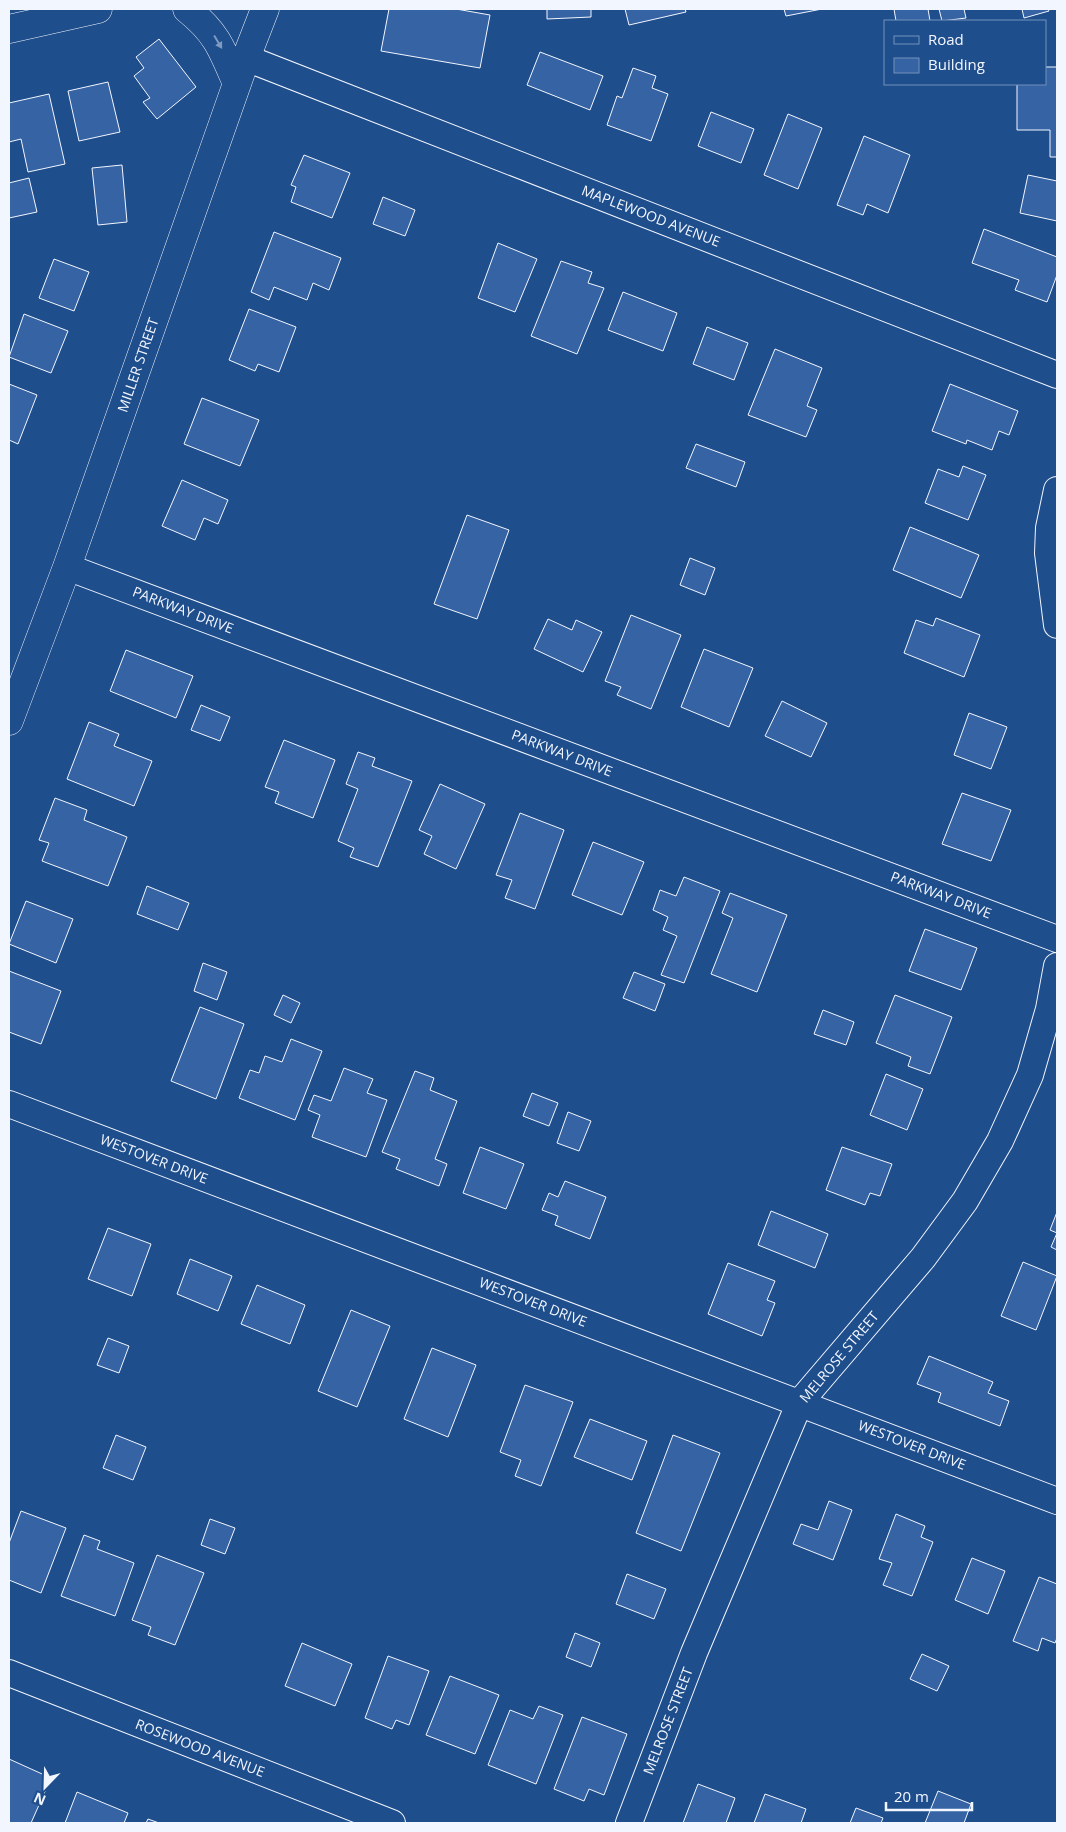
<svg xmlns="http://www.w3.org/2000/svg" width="1066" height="1832" viewBox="0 0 1066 1832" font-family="'Open Sans',sans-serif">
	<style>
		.building { fill: #3563a3; stroke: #f2f6ff }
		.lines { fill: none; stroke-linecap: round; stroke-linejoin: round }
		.street-casing { stroke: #f2f6ff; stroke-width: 28 }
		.secondary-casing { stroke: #f2f6ff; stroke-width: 29 }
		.street { stroke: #1f4e8c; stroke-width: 26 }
		.secondary { stroke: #1f4e8c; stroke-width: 28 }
		.oneway { fill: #7e9ac0 }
		.labels { text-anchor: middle; stroke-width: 4; stroke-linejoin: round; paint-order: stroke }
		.street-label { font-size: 14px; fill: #f2f6ff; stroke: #1f4e8c }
	</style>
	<rect width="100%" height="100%" fill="#1f4e8c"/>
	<path class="building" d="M 389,9 L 456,9 L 490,15 L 480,68 L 381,51 Z
		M 547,9 L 591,9 L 591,17 L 547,19 Z
		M 625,9 L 685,9 L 686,12 L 629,25 Z
		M 784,9 L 822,9 L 786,16 Z
		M 894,9 L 928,9 L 930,21 L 896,21 Z
		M 939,9 L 964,9 L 966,18 L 942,21 Z
		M 1022,9 L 1048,9 L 1049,11 L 1024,18 Z
		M 159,39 L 196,87 L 157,119 L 143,102 L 150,98 L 134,76 L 144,68 L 136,57 Z
		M 540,52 L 603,76 L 590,110 L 527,85 Z
		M 1045,67 L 1057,67 L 1057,157 L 1050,157 L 1050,130 L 1017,130 L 1017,84 L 1045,84 Z
		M 633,68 L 656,76 L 652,88 L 668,94 L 651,141 L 607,125 L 617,96 L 622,98 Z
		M 108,82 L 120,132 L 79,141 L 68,91 Z
		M 49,94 L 65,164 L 28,172 L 21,139 L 9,142 L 9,103 Z
		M 711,112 L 754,129 L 741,163 L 698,146 Z
		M 788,114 L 822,128 L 798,189 L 764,175 Z
		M 864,136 L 910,155 L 888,213 L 867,204 L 863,215 L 837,205 Z
		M 304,155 L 350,173 L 332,218 L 291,202 L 296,187 L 291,185 Z
		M 122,165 L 127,222 L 98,225 L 92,168 Z
		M 1028,175 L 1057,181 L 1057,221 L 1020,213 Z
		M 29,178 L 37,212 L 9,218 L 9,183 Z
		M 383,197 L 415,210 L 405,236 L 373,224 Z
		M 984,229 L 1057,257 L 1057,275 L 1047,302 L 1015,290 L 1019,280 L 972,263 Z
		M 274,232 L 341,258 L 329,290 L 313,283 L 307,300 L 274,287 L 269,300 L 251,292 Z
		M 498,243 L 537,259 L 515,312 L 478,298 Z
		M 54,259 L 89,272 L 74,311 L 39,298 Z
		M 561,261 L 592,272 L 588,283 L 604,288 L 577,354 L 531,336 Z
		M 623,292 L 677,313 L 663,351 L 608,330 Z
		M 249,309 L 296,327 L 279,372 L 258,364 L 255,371 L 229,360 Z
		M 24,314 L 68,331 L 51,373 L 9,357 Z
		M 707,327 L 748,343 L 734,380 L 693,364 Z
		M 775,349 L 822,368 L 807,406 L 817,410 L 806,437 L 748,415 Z
		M 9,384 L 37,395 L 18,444 L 9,440 Z
		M 950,384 L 1018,411 L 1009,435 L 999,431 L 992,450 L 967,440 L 966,444 L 932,431 Z
		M 202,398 L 259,420 L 240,466 L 184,444 Z
		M 696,444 L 745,462 L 736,487 L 686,468 Z
		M 963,466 L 986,475 L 968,520 L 925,503 L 938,469 L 959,477 Z
		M 182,480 L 228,500 L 218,524 L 204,518 L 195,540 L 162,526 Z
		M 467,515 L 509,530 L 477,619 L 434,604 Z
		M 910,527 L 979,555 L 961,598 L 893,570 Z
		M 690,558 L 715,568 L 705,595 L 680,585 Z
		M 631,615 L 681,635 L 651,709 L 617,695 L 621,687 L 605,681 Z
		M 936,618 L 980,635 L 964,677 L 904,653 L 916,620 L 933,626 Z
		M 548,619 L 572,630 L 576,620 L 602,632 L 583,672 L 534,649 Z
		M 704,649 L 753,668 L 729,727 L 681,707 Z
		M 126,650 L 193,676 L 176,718 L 110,691 Z
		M 782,701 L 827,723 L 811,757 L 765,736 Z
		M 201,705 L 230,717 L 220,741 L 191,730 Z
		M 969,713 L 1007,727 L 991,769 L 954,755 Z
		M 89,722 L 119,734 L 114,746 L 152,761 L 134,806 L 67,779 Z
		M 284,740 L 335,760 L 313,818 L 275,803 L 279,792 L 265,787 Z
		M 358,752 L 375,758 L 372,766 L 412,781 L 378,867 L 350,857 L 354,848 L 338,841 L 358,789 L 346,784 Z
		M 440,784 L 485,804 L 456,869 L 424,854 L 432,836 L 419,830 Z
		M 962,793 L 1011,810 L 991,861 L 942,844 Z
		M 55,798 L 87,810 L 84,820 L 127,837 L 108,886 L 42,861 L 49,843 L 39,840 Z
		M 520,813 L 564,830 L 535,909 L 505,898 L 512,880 L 496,875 Z
		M 593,842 L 644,862 L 622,915 L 572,895 Z
		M 684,877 L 720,891 L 684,983 L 661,975 L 677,936 L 663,930 L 668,917 L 653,910 L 660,890 L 676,896 Z
		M 147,886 L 189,903 L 178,930 L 137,914 Z
		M 730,893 L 787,915 L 757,992 L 711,974 L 733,918 L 722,913 Z
		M 26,901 L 73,919 L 56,963 L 9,944 Z
		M 925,929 L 977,948 L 961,990 L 909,971 Z
		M 203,963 L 227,972 L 217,1000 L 194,991 Z
		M 9,971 L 61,991 L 41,1044 L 9,1032 Z
		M 634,972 L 665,984 L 655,1011 L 623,998 Z
		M 283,995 L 300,1003 L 291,1023 L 274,1015 Z
		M 895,995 L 952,1017 L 930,1074 L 908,1066 L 911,1057 L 876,1043 Z
		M 200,1007 L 244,1024 L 216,1099 L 171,1081 Z
		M 823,1010 L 854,1022 L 846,1045 L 814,1034 Z
		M 291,1039 L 322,1051 L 295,1120 L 239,1098 L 250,1070 L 259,1073 L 265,1056 L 282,1062 Z
		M 344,1068 L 373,1079 L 367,1093 L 387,1100 L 366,1157 L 312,1137 L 320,1115 L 308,1110 L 314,1095 L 331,1101 Z
		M 415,1071 L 434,1078 L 430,1090 L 457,1101 L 435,1159 L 447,1164 L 439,1186 L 396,1169 L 400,1159 L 382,1152 Z
		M 886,1074 L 923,1089 L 907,1130 L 870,1115 Z
		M 532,1093 L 558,1103 L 549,1126 L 523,1116 Z
		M 568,1112 L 591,1121 L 579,1151 L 557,1143 Z
		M 480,1147 L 524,1164 L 506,1209 L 463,1193 Z
		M 842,1147 L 892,1164 L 880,1196 L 870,1193 L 865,1205 L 826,1190 Z
		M 565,1181 L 606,1197 L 590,1239 L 555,1225 L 558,1216 L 542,1210 L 549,1193 L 558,1197 Z
		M 771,1211 L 828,1234 L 815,1268 L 758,1245 Z
		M 1057,1212 L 1057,1250 L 1051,1247 L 1057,1233 L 1050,1230 Z
		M 108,1228 L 151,1244 L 132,1296 L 88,1279 Z
		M 190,1259 L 232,1276 L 218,1311 L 177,1294 Z
		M 1023,1262 L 1057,1276 L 1036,1330 L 1001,1316 Z
		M 728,1263 L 775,1281 L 767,1300 L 775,1303 L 762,1336 L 708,1314 Z
		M 257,1285 L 305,1305 L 290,1344 L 241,1324 Z
		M 351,1310 L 390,1326 L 357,1407 L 318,1391 Z
		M 108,1338 L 129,1346 L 119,1373 L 97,1365 Z
		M 432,1348 L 476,1365 L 448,1437 L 404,1419 Z
		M 929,1356 L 993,1382 L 988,1393 L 1009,1401 L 1000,1426 L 938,1402 L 941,1393 L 917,1384 Z
		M 525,1385 L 573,1402 L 541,1486 L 515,1476 L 521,1460 L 500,1452 Z
		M 590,1419 L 647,1441 L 632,1480 L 574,1457 Z
		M 116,1435 L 146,1447 L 133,1480 L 103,1468 Z
		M 673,1435 L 720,1453 L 681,1551 L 636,1533 Z
		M 829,1501 L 852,1510 L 833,1560 L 793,1544 L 801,1524 L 818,1530 Z
		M 21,1511 L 66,1528 L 41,1593 L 9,1580 L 9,1543 Z
		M 896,1514 L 925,1526 L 921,1537 L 933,1542 L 912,1596 L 883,1585 L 892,1563 L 879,1559 Z
		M 210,1519 L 235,1528 L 225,1554 L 201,1545 Z
		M 84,1535 L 100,1541 L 97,1549 L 134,1563 L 115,1616 L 61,1596 Z
		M 157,1555 L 204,1573 L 175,1645 L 148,1635 L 151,1627 L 132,1620 Z
		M 972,1558 L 1005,1571 L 988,1614 L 955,1600 Z
		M 627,1574 L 666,1589 L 654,1619 L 616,1604 Z
		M 1039,1577 L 1057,1584 L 1057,1638 L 1055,1643 L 1042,1638 L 1038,1651 L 1013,1641 Z
		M 575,1633 L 600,1643 L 591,1667 L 566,1657 Z
		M 302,1643 L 352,1664 L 335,1706 L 285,1686 Z
		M 922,1654 L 949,1666 L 937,1691 L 910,1679 Z
		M 388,1656 L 429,1671 L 409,1725 L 396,1720 L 392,1729 L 365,1718 Z
		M 450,1676 L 499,1695 L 475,1754 L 426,1735 Z
		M 539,1706 L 563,1715 L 536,1784 L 488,1765 L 510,1710 L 533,1719 Z
		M 582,1717 L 627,1734 L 604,1795 L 589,1789 L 584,1801 L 554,1789 Z
		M 9,1759 L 51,1778 L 31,1823 L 9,1823 Z
		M 698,1784 L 735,1798 L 726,1823 L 683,1823 Z
		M 938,1791 L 971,1804 L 964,1823 L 925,1823 Z
		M 77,1792 L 128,1813 L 124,1823 L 65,1823 Z
		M 765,1794 L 806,1809 L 801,1823 L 754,1823 Z
		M 856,1808 L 883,1818 L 881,1823 L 850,1823 Z
		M 148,1819 L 159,1823 L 146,1823 Z"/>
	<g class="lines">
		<g class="street-casing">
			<path id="street" d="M 246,58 L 1057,375
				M 1057,490 L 1049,528 L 1048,553 L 1057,625
				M 67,567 L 1057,939
				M 9,1104 L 1057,1501
				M 9,1673 L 392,1823
				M 629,1823 L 694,1653 L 800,1402 L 923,1258 L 965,1201 L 1000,1141 L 1030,1075 L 1049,1009 L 1057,966"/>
		</g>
		<g class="secondary-casing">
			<path id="secondary" d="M 187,9 C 217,33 222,49 237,84
				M 9,29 L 98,9
				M 9,721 L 67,567 L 246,58 L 265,9"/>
		</g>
		<use href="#street" class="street"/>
		<use href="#secondary" class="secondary"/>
	</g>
	<defs><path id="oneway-solid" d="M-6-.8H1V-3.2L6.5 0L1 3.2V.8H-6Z" transform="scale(1.25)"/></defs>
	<use class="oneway" href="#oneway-solid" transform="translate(218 42) rotate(59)"/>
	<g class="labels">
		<g class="street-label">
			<text transform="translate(651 216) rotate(21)" y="5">MAPLEWOOD AVENUE</text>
			<text transform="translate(138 365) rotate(-71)" y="5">MILLER STREET</text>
			<text transform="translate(183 610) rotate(21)" y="5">PARKWAY DRIVE</text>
			<text transform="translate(562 753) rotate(21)" y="5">PARKWAY DRIVE</text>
			<text transform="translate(941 895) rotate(21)" y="5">PARKWAY DRIVE</text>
			<text transform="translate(154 1159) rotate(21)" y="5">WESTOVER DRIVE</text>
			<text transform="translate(533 1302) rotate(21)" y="5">WESTOVER DRIVE</text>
			<text transform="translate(839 1357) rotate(-50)" y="5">MELROSE STREET</text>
			<text transform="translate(912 1445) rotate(21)" y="5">WESTOVER DRIVE</text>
			<text transform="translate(668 1721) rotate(-69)" y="5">MELROSE STREET</text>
			<text transform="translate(200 1748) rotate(21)" y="5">ROSEWOOD AVENUE</text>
		</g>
	</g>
	<rect width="1066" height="1832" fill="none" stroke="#f2f6ff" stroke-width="20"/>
	<rect x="884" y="20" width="162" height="65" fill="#1f4e8c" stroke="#7391ba"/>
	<rect x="894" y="36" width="25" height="8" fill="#1f4e8c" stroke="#7391ba"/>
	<text x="928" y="45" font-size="15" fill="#f2f6ff">Road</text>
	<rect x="894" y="58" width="25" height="15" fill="#3563a3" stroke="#7391ba"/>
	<text x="928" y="70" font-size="15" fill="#f2f6ff">Building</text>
	<g transform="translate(45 1787) rotate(203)" stroke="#1f4e8c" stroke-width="4" paint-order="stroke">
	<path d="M0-4L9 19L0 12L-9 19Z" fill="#f2f6ff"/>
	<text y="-8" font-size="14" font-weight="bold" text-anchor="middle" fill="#f2f6ff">N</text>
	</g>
	<path d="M886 1802v8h86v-8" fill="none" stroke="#f2f6ff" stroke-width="2.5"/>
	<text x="894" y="1802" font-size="15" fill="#f2f6ff" stroke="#1f4e8c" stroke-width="4" paint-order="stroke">20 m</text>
</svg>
